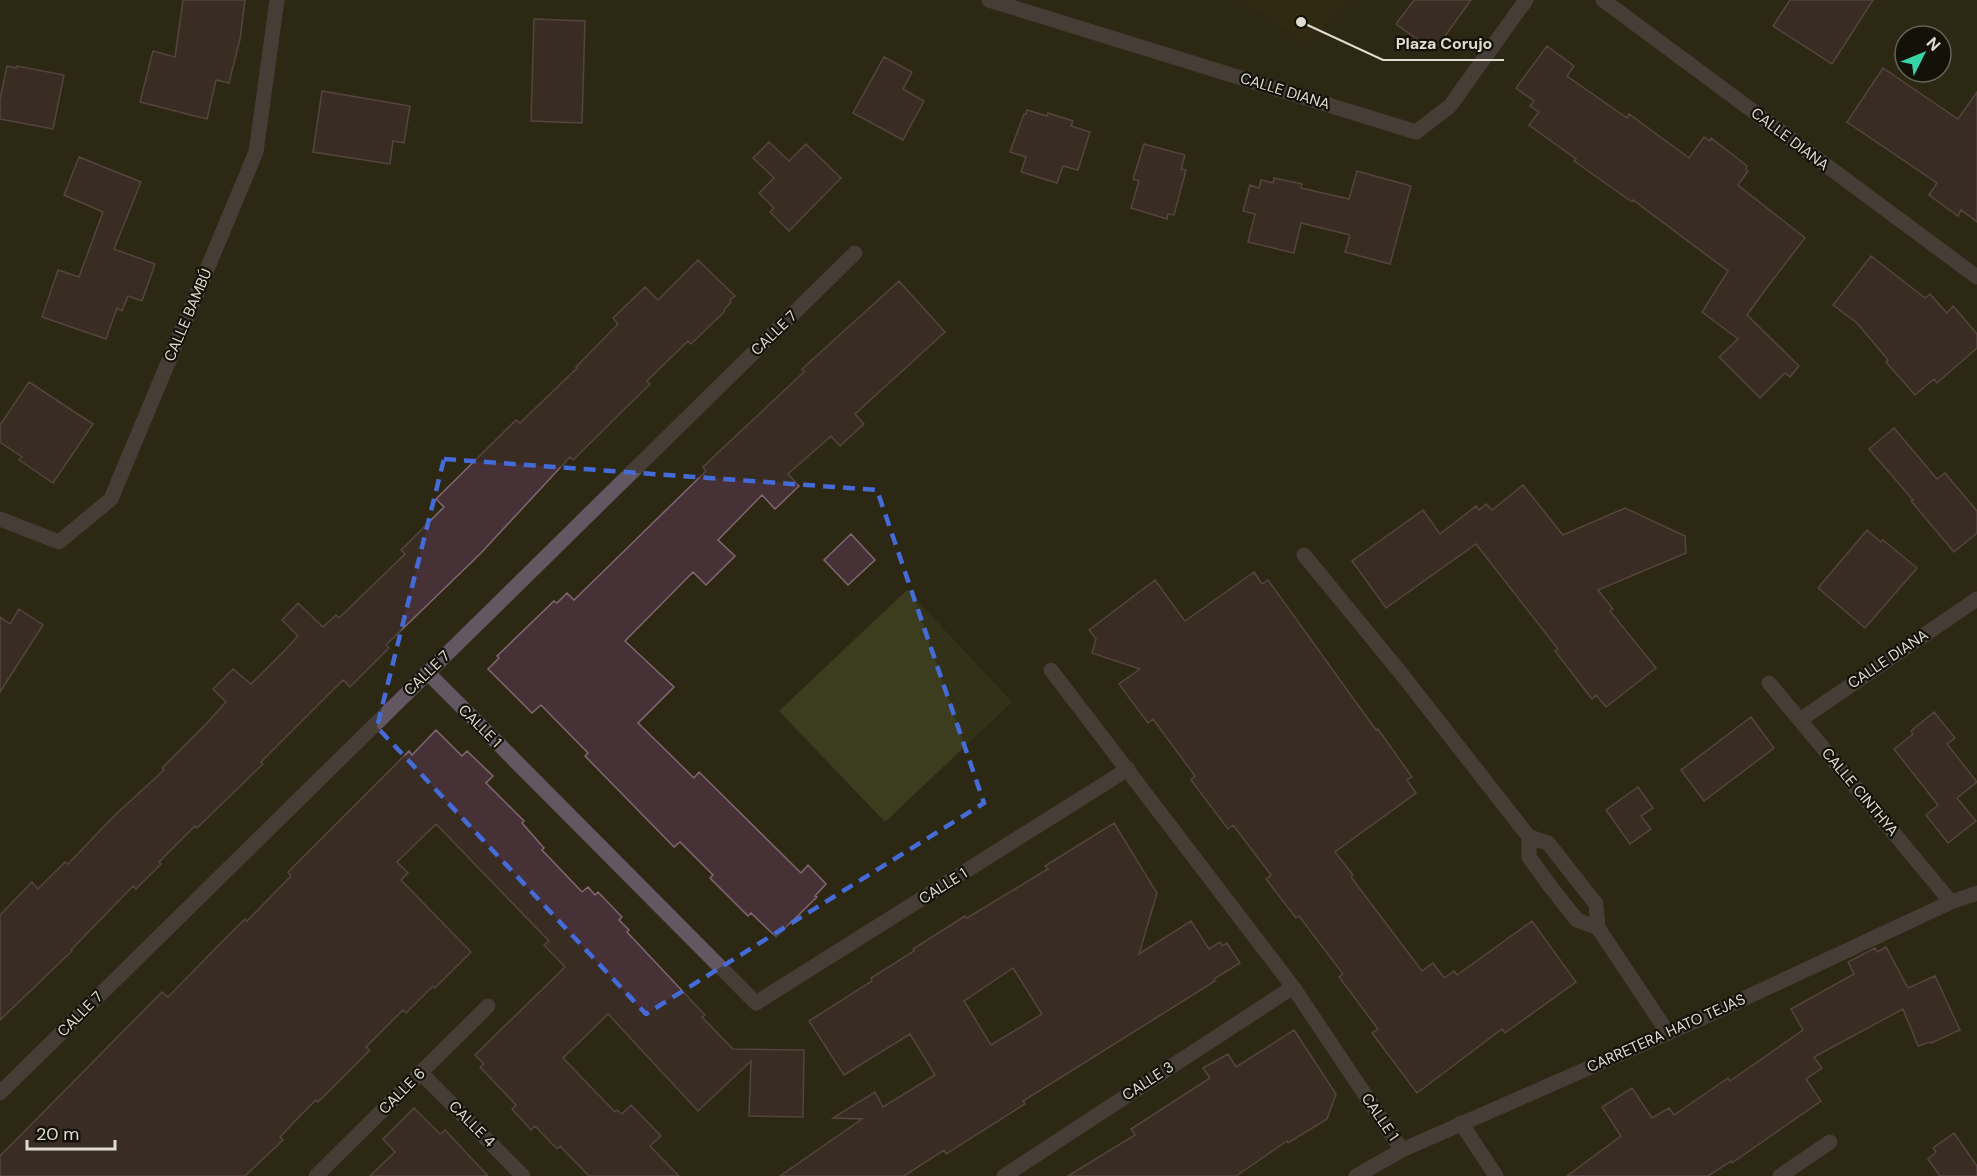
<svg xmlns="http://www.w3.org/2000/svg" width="1977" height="1176" viewBox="0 0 1977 1176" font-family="'DM Sans',sans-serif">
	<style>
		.built { fill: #352d12 }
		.green { fill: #3c3d1f }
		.building { fill: #463137; stroke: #816870; stroke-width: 1.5; fill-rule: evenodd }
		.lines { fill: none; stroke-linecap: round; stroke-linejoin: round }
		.service { stroke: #635761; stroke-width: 15 }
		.minor { stroke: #635761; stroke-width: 15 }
		.tertiary { stroke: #635761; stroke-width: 15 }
		.marked { fill: none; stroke: #446bd7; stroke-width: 4.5; stroke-dasharray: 12 8; stroke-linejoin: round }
		.labels { text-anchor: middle; stroke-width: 4.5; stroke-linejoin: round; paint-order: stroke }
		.street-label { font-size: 15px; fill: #e1ddd1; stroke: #131108 }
		.leader { fill: none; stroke: #e1ddd1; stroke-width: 2 }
		.callout-dot { fill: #e1ddd1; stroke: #131108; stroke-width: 2 }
		.callout-label { font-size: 16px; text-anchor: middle; font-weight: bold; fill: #e1ddd1; stroke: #131108; stroke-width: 4.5; stroke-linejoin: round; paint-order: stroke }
	</style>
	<rect width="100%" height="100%" fill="#2d2814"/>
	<path class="built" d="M 1242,0 L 1347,0 L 1307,44 Z"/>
	<path class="green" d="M 907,590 L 1012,702 L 885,822 L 779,711 Z"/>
	<path class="building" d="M 183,0 L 245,0 L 240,39 L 229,83 L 216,80 L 207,119 L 140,102 L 153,51 L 175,57 Z
		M 1414,0 L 1471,0 L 1434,51 L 1396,24 Z
		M 1790,0 L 1873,0 L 1832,64 L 1773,26 Z
		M 534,19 L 585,21 L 582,123 L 531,121 Z
		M 1547,46 L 1574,66 L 1567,76 L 1627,118 L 1629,114 L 1689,158 L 1704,137 L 1710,141 L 1711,138 L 1747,166 L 1746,169 L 1748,171 L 1738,185 L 1805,238 L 1765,290 L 1747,315 L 1799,366 L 1790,377 L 1785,373 L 1760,398 L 1719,357 L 1738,339 L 1702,312 L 1728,271 L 1633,200 L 1632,202 L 1574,161 L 1576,159 L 1529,125 L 1539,112 L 1530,106 L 1534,101 L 1516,88 Z
		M 884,57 L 912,72 L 903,89 L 924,101 L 903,140 L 853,113 Z
		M 7,66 L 16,68 L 17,66 L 64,75 L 53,129 L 0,119 L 0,99 Z
		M 1883,68 L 1958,119 L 1977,92 L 1977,222 L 1961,210 L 1958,216 L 1929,195 L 1937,183 L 1847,122 Z
		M 322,91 L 410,106 L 404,143 L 393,141 L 390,164 L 313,152 Z
		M 1027,110 L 1047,116 L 1048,113 L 1073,121 L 1071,126 L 1090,132 L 1078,170 L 1063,166 L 1057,183 L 1021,172 L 1026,157 L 1010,152 L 1024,114 L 1026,114 Z
		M 769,142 L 789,161 L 806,144 L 841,178 L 789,231 L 770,212 L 774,208 L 759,193 L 774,178 L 753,158 Z
		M 1144,144 L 1185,155 L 1181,169 L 1186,170 L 1174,215 L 1168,214 L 1167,219 L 1131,208 L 1139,181 L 1133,179 Z
		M 79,157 L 141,182 L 114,249 L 155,264 L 142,301 L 128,296 L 122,311 L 117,308 L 106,339 L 42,317 L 58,270 L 79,277 L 103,212 L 64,195 Z
		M 1357,171 L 1411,186 L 1390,264 L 1345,252 L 1350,235 L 1301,223 L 1294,253 L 1248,242 L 1255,214 L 1243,211 L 1250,185 L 1259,188 L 1261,180 L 1273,183 L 1274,178 L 1302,184 L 1301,188 L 1349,199 Z
		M 1871,256 L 1925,298 L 1930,294 L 1947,313 L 1953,306 L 1977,334 L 1977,348 L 1937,383 L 1934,379 L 1915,395 L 1886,362 L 1888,360 L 1857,323 L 1833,305 Z
		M 698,260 L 735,296 L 730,300 L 731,302 L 724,310 L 724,312 L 691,344 L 688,341 L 647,381 L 650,384 L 573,460 L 570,457 L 481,553 L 386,645 L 389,648 L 350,687 L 343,680 L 261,762 L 263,764 L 197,828 L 195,826 L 159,862 L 161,864 L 136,889 L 133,886 L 71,950 L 72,951 L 0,1020 L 0,915 L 32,882 L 38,889 L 65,862 L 68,864 L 114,816 L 164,770 L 162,768 L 206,724 L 226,702 L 213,689 L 233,669 L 251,684 L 286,649 L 298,636 L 282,620 L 298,603 L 323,627 L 336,615 L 339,618 L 405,554 L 401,550 L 444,507 L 436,499 L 516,420 L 520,423 L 577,368 L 576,367 L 618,324 L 613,318 L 645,287 L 658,300 Z
		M 899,281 L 945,332 L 855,414 L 864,424 L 840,446 L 831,436 L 788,474 L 799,486 L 775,509 L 762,495 L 718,540 L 735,556 L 706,585 L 693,572 L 625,641 L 674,687 L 638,723 L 694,778 L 699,772 L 801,873 L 808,865 L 826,884 L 815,896 L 817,897 L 776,937 L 751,913 L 748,916 L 710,878 L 713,875 L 680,842 L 674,847 L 585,756 L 588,753 L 541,705 L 532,713 L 488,669 L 499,658 L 497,656 L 554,601 L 557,603 L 567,593 L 574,600 L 706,471 L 703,467 L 725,446 L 804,372 L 802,369 Z
		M 29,382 L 93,424 L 53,483 L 19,460 L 22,457 L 0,442 L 0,425 Z
		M 1894,428 L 1937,479 L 1945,473 L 1977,511 L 1977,533 L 1954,552 L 1911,501 L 1913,500 L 1869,449 Z
		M 1523,485 L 1563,535 L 1625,508 L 1685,536 L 1686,553 L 1598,590 L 1613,609 L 1610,611 L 1656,668 L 1606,707 L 1596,695 L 1592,699 L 1555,651 L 1558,649 L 1476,544 L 1386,608 L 1352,561 L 1423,510 L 1440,534 L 1476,506 L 1479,510 L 1486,504 L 1492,510 Z
		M 1867,530 L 1881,542 L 1883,540 L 1917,568 L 1865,628 L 1818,588 Z
		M 851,534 L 875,560 L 848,585 L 824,560 Z
		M 1254,572 L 1262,584 L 1268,580 L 1376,730 L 1378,729 L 1412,777 L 1407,780 L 1416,793 L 1335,852 L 1353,875 L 1351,877 L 1422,971 L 1433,963 L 1444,978 L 1454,971 L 1457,975 L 1532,921 L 1576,982 L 1505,1033 L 1502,1029 L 1417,1093 L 1372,1033 L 1378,1029 L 1339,977 L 1343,974 L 1299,916 L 1296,918 L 1266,879 L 1271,875 L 1233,825 L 1228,829 L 1191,780 L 1195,776 L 1153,719 L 1148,723 L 1119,684 L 1140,669 L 1092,653 L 1096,639 L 1089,630 L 1155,580 L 1185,621 Z
		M 19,609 L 43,625 L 0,692 L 0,617 L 10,624 Z
		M 1934,712 L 1955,738 L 1947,744 L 1977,782 L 1957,798 L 1976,821 L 1948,843 L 1926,815 L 1938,805 L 1894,749 L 1913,734 L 1911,731 Z
		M 1751,717 L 1774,748 L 1704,801 L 1681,770 Z
		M 436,730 L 462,756 L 467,751 L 493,776 L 486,783 L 524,821 L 522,823 L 544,848 L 542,850 L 582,892 L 588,887 L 595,895 L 598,892 L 622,917 L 619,920 L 629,930 L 627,932 L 705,1015 L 702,1017 L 733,1049 L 804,1050 L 803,1117 L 749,1116 L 751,1061 L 698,1111 L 608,1014 L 563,1058 L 615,1112 L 617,1110 L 622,1114 L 631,1105 L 661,1136 L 650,1146 L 679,1176 L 589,1176 L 560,1146 L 557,1149 L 535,1126 L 531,1130 L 512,1109 L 516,1105 L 480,1067 L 484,1064 L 475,1055 L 565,967 L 544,945 L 549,941 L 436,824 L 397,862 L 408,873 L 401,880 L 471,952 L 435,988 L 433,986 L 406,1013 L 403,1010 L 366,1047 L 370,1050 L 318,1102 L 316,1100 L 298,1118 L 280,1137 L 283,1140 L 245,1176 L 0,1176 L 0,1156 L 162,992 L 168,997 L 214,950 L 245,919 L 247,921 L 291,876 L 288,872 L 409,751 L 412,755 Z
		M 1638,787 L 1653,808 L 1641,816 L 1651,829 L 1630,844 L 1606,810 Z
		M 1114,823 L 1157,893 L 1139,954 L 1191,921 L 1209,949 L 1220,942 L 1222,946 L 1227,943 L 1240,963 L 1214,979 L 1215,981 L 1023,1101 L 1025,1104 L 946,1154 L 944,1150 L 904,1176 L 780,1176 L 862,1119 L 833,1118 L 875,1092 L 883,1107 L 935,1075 L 910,1034 L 844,1075 L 809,1021 L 872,981 L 871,978 L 914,951 L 913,949 L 965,916 L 967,918 L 1048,869 L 1045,866 ZM 1013,968 L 1042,1014 L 991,1045 L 964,1001 Z
		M 1886,947 L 1908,988 L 1935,976 L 1960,1030 L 1931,1043 L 1930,1042 L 1918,1046 L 1903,1009 L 1814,1057 L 1822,1068 L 1806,1079 L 1821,1101 L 1732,1163 L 1731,1161 L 1708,1176 L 1567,1176 L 1621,1136 L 1602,1107 L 1632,1088 L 1652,1118 L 1669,1108 L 1674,1115 L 1728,1078 L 1730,1081 L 1803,1030 L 1791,1009 L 1854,974 L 1848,962 L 1875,948 L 1877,952 Z
		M 1294,1030 L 1336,1094 L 1327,1119 L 1288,1143 L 1287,1141 L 1236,1176 L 1068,1176 L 1135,1135 L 1131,1129 L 1210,1078 L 1203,1068 L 1228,1054 L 1236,1067 Z
		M 414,1108 L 440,1134 L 445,1130 L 488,1176 L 370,1176 L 395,1152 L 383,1139 Z
		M 1954,1133 L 1977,1166 L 1977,1176 L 1940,1176 L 1928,1159 L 1936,1152 L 1933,1148 Z"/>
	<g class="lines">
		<path class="service" d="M 1304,555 L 1400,672 L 1529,837 L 1548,843 L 1596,904 L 1598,928 L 1668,1033
			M 1529,837 L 1529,857 L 1550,886 L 1577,920 L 1598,928"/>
		<path class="minor" d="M 989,0 L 1416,132 L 1450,106 L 1526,0
			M 1603,0 L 1977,277
			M 0,519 L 59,542 L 111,499 L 256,152 L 277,0
			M 1051,670 L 1293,987 L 1402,1150
			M 427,672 L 756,1003 L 1128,769
			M 1769,683 L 1951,902
			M 1800,720 L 1977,599
			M 421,1073 L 523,1176
			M 0,1093 L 855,253
			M 316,1176 L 488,1006
			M 1004,1176 L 1293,987
			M 1780,1176 L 1830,1142"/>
		<path class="tertiary" d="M 1461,1123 L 1496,1176
			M 1356,1176 L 1402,1150 L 1700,1019 L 1951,902 L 1977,893"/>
	</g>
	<path d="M0 0H1977V1176H0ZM 444,459 L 877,490 L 984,803 L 646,1014 L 377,727 Z" fill="#2d2814" fill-opacity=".55" fill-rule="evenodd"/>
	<path class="marked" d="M 444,459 L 877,490 L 984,803 L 646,1014 L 377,727 Z"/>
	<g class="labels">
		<g class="street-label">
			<text transform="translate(1285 91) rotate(17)" y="5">CALLE DIANA</text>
			<text transform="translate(1790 139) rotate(37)" y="5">CALLE DIANA</text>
			<text transform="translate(188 315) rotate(-67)" y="5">CALLE BAMBÚ</text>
			<text transform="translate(774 333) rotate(-44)" y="5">CALLE 7</text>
			<text transform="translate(1888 659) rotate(-34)" y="5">CALLE DIANA</text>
			<text transform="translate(427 673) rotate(-44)" y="5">CALLE 7</text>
			<text transform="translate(480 726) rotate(45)" y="5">CALLE 1</text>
			<text transform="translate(1860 792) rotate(50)" y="5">CALLE CINTHYA</text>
			<text transform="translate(943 886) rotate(-32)" y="5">CALLE 1</text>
			<text transform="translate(80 1014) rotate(-45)" y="5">CALLE 7</text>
			<text transform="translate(1666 1033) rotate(-24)" y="5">CARRETERA HATO TEJAS</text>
			<text transform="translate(1148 1081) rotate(-33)" y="5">CALLE 3</text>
			<text transform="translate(402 1091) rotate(-45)" y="5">CALLE 6</text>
			<text transform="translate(1380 1117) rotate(56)" y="5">CALLE 1</text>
			<text transform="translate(472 1124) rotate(45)" y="5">CALLE 4</text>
		</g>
	</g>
	<path class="leader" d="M1301 22L1383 60H1504"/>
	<circle class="callout-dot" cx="1301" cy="22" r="6"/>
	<g class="callout-label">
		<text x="1444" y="49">Plaza Corujo</text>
	</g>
	<g transform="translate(1923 54) rotate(47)"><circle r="28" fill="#131108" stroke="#656358" stroke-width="1.5"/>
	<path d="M0-4.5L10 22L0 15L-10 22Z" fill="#36d4a7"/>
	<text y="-9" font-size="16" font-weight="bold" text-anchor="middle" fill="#e1ddd1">N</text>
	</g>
	<path d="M27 1140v9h88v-9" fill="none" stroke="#e1ddd1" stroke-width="3"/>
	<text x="36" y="1140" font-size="18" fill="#e1ddd1" stroke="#131108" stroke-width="4.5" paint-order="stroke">20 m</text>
</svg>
